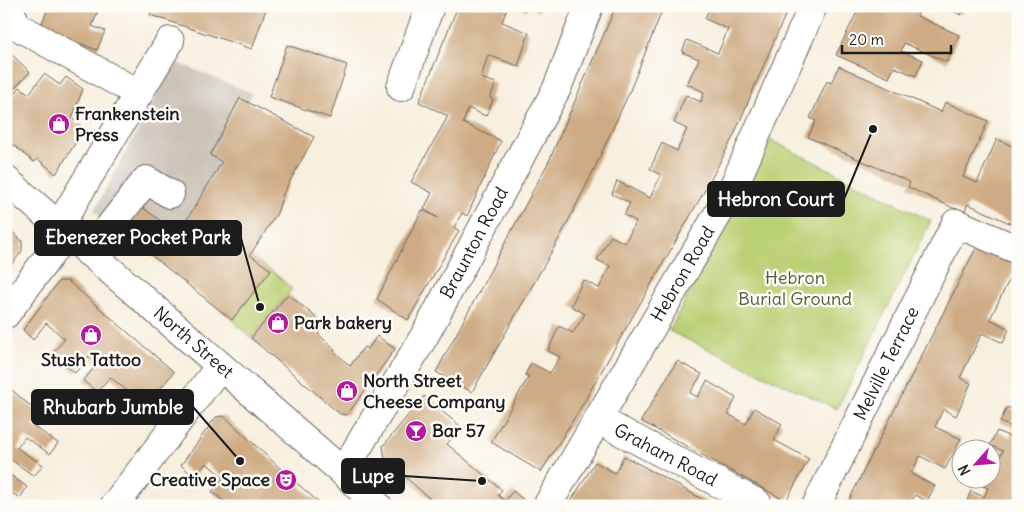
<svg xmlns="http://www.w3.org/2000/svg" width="1024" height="512" viewBox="0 0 1024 512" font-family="Delius,sans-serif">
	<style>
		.industrial { fill: #cac3b8 }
		.green { fill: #bad075; stroke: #6b7648 }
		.building { fill: #ceab84 }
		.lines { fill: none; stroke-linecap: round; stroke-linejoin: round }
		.minor-casing { stroke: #696660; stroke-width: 30 }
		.major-casing { stroke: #696660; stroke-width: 30 }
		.minor { stroke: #fff; stroke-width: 28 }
		.major { stroke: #fff; stroke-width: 28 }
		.labels { text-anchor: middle; stroke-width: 5; stroke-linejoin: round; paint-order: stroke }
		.poi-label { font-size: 18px; font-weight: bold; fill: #1c1c1c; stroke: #fdfcf7; text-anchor: start }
		.street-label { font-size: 18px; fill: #1c1c1c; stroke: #fdfcf7 }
		.park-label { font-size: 18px; fill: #535b3b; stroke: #fdfcf7 }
		.leader { fill: none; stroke: #1c1c1c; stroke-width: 2 }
		.callout-dot { fill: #1c1c1c; stroke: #fdfcf7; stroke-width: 2 }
		.callout { fill: #1c1c1c; stroke: #1c1c1c; stroke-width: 2 }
		.callout-label { font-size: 19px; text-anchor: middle; font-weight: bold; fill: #fff }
	</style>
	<rect width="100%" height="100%" fill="#fdfcf7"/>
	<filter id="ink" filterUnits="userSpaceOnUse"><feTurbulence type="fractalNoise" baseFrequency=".02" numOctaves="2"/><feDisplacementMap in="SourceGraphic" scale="10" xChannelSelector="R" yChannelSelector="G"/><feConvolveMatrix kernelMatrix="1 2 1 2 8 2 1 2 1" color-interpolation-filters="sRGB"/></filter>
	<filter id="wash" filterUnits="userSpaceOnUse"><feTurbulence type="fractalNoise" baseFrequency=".0096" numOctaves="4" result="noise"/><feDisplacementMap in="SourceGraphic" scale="20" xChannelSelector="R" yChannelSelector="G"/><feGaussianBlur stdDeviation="1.12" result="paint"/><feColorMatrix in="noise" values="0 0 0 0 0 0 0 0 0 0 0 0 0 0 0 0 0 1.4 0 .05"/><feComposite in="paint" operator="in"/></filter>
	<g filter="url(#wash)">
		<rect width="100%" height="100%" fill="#f7efde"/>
		<path class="industrial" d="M 175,62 L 252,93 L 248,102 L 240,98 L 210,155 L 222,162 L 178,234 L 142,207 L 121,231 L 94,211 Z"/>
		<path class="green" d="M 771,140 L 931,221 L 837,409 L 669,331 Z
			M 271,270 L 292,289 L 251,338 L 232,320 Z"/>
		<g id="blocks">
			<path class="building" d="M 49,6 L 100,6 L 92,26 L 105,31 L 97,50 L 40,28 Z
				M 153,6 L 267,6 L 252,49 L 150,15 Z
				M 458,6 L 508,6 L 502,22 L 529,33 L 518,66 L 488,55 L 481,78 L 496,83 L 490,98 L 493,100 L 486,116 L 468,108 L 463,123 L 501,141 L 467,216 L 462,213 L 454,227 L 459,231 L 408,320 L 377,299 L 422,210 L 438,218 L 424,209 L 432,193 L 411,182 L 448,116 L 419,102 Z
				M 515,6 L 541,6 L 539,12 L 527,7 L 526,11 Z
				M 616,6 L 664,6 L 629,93 L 589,180 L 560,237 L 472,392 L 436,372 L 549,161 Z
				M 710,6 L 720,11 L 721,6 L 789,6 L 734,135 L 709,183 L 581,407 L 541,472 L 491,442 L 529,376 L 525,375 L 531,363 L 550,373 L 560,357 L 548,351 L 559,326 L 573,333 L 585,314 L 571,306 L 583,280 L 599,288 L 610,266 L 597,260 L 611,236 L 625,243 L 636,221 L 624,215 L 630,203 L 612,194 L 617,181 L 650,198 L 661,175 L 650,169 L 662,143 L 677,151 L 687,129 L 674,123 L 686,95 L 701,102 L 704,92 L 687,84 L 699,59 L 682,52 L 687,40 L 718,53 L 728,29 L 705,19 Z
				M 860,6 L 921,6 L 917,16 L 959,35 L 947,62 L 904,43 L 901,51 L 923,60 L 916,76 L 894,67 L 889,78 L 836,55 Z
				M 943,6 L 965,6 L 961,15 Z
				M 287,45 L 347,65 L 330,118 L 269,97 Z
				M 6,49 L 30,72 L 6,97 Z
				M 839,66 L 941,112 L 945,102 L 988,121 L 963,177 L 977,183 L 997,139 L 1018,149 L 1018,227 L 968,204 L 964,213 L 908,187 L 910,182 L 808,137 L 816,121 L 810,118 L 827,81 L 831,83 Z
				M 44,74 L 60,85 L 66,77 L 83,89 L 72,118 L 84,129 L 56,174 L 38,159 L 34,162 L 6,139 L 6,105 L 20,87 L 29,94 Z
				M 240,98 L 314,137 L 283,194 L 277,213 L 250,255 L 271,270 L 232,320 L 121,231 L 142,207 L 178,234 L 222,162 L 210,155 Z
				M 6,226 L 22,241 L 22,251 L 6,272 Z
				M 977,246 L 1016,266 L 990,319 L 1009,329 L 1003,343 L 982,333 L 960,378 L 971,383 L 956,416 L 943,409 L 935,427 L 961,439 L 945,469 L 920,456 L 911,474 L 935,486 L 927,501 L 915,495 L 909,506 L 846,506 Z
				M 59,281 L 68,281 L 174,372 L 146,406 L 110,377 L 97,392 L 83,381 L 97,364 L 89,356 L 75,373 L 52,354 L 65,339 L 46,323 L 33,340 L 23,330 Z
				M 288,294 L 325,325 L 318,334 L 335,349 L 334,351 L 350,366 L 364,347 L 368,349 L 377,336 L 395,349 L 347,415 L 340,414 L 251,338 Z
				M 677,361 L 702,374 L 690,393 L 698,397 L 707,381 L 736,398 L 728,414 L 746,424 L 754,408 L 782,424 L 774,440 L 809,459 L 786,501 L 641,421 Z
				M 6,385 L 41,415 L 33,426 L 58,443 L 50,454 L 25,437 L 17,448 L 43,465 L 34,476 L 10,459 L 6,464 Z
				M 424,396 L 461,427 L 447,444 L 502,490 L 498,495 L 505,501 L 513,491 L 526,502 L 523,506 L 438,506 L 385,459 L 383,446 Z
				M 1007,407 L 1018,412 L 1018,506 L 965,506 L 971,491 L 984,497 L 988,488 L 974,482 L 976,480 L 992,480 L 992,460 L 997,462 L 1003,451 L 990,445 L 997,431 L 1010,437 L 1014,428 L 1000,422 Z
				M 224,416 L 284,472 L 323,506 L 258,506 L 253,500 L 248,506 L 230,506 L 212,492 L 223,477 L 206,463 L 194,477 L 181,465 L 216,417 Z
				M 624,456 L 672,482 L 714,506 L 627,506 L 622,503 L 620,506 L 604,506 L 600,503 L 598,506 L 568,506 L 595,462 L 615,473 Z
				M 6,472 L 27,487 L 20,498 L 6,489 Z"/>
		</g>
	</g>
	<g filter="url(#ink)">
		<use href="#blocks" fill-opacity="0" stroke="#696660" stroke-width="1"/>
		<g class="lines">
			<g class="minor-casing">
				<g id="minor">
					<path d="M 8,6 L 17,26 L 139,94"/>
					<path d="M 401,87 L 430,6"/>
					<path d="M 59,226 L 170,41"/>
					<path d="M 89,253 L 146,180 L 170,194"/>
					<path d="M 6,314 L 66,233"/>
					<path id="s1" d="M 599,420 L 757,503"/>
					<path id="s2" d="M 343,472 L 425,335 L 557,88 L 589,6"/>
					<path d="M 114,506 L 220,366"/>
					<path id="s3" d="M 547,506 L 732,190 L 813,6"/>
					<path id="s4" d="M 816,506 L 956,223 L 1018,250"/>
				</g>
			</g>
			<g class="major-casing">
				<g id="major">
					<path id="s5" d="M 6,180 L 343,472 L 378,506"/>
				</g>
			</g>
			<use href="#minor" class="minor"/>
			<use href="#major" class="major"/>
		</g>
	</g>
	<defs>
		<g id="shop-disc" transform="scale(1.125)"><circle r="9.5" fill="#b5179e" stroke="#fdfcf7"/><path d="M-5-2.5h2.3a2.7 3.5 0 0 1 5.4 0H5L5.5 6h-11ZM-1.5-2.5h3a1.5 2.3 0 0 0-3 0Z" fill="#fff"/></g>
		<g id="bar-disc" transform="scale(1.125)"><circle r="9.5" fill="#b5179e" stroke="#fdfcf7"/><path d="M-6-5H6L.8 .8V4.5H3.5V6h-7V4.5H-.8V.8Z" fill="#fff"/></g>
		<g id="theatre-disc" transform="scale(1.125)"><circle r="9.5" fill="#b5179e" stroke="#fdfcf7"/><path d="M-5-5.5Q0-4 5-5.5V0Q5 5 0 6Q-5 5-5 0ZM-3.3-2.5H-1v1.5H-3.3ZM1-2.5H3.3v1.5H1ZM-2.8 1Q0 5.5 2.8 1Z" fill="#fff"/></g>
	</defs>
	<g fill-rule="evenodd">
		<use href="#shop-disc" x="59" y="124"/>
		<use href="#shop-disc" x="278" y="323"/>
		<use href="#shop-disc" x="91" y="335"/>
		<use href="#shop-disc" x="347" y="391"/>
		<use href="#bar-disc" x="416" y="431"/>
		<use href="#theatre-disc" x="286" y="480"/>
	</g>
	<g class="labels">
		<g class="poi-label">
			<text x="75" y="120">Frankenstein<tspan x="75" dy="21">Press</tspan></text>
			<text x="294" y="329">Park bakery</text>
			<text x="91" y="366" text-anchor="middle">Stush Tattoo</text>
			<text x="363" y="387">North Street<tspan x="363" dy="21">Cheese Company</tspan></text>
			<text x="432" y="437">Bar 57</text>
			<text x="270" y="486" text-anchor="end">Creative Space</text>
		</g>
		<g class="street-label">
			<text dy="6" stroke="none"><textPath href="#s2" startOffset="264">Braunton Road</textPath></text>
			<text dy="6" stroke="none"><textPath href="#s3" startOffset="269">Hebron Road</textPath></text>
			<text dy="6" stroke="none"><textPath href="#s5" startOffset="248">North Street</textPath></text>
			<text dy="6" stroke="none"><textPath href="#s4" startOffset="159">Melville Terrace</textPath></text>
			<text dy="6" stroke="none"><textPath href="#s1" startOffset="75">Graham Road</textPath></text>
		</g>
		<g class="park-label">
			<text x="795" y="284">Hebron<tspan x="795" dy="21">Burial Ground</tspan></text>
		</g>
	</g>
	<path class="leader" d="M873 129L844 199M260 307L241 238M240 461L193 407M482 481L404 476"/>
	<g class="callout-dot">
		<circle cx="873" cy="129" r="5"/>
		<circle cx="260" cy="307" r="5"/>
		<circle cx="240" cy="461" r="5"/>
		<circle cx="482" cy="481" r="5"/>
	</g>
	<g class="callout">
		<rect x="708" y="182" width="136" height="34" rx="5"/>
		<rect x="35" y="221" width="206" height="34" rx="5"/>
		<rect x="32" y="390" width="161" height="34" rx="5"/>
		<rect x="342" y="459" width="62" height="34" rx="5"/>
	</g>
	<g class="callout-label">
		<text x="776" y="206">Hebron Court</text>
		<text x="138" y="244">Ebenezer Pocket Park</text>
		<text x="113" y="414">Rhubarb Jumble</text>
		<text x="373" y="483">Lupe</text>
	</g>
	<rect width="1024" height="512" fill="none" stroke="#fdfcf7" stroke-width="25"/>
	<g transform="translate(976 464) rotate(243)"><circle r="24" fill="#fdfcf7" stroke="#a3a29f"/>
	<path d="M0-4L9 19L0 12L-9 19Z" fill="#b5179e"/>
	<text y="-8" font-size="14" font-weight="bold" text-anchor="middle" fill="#1c1c1c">N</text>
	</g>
	<path d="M842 45v8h109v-8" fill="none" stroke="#1c1c1c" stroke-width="2.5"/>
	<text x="849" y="45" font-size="15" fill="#1c1c1c" stroke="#fdfcf7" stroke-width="4" paint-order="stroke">20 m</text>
</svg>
